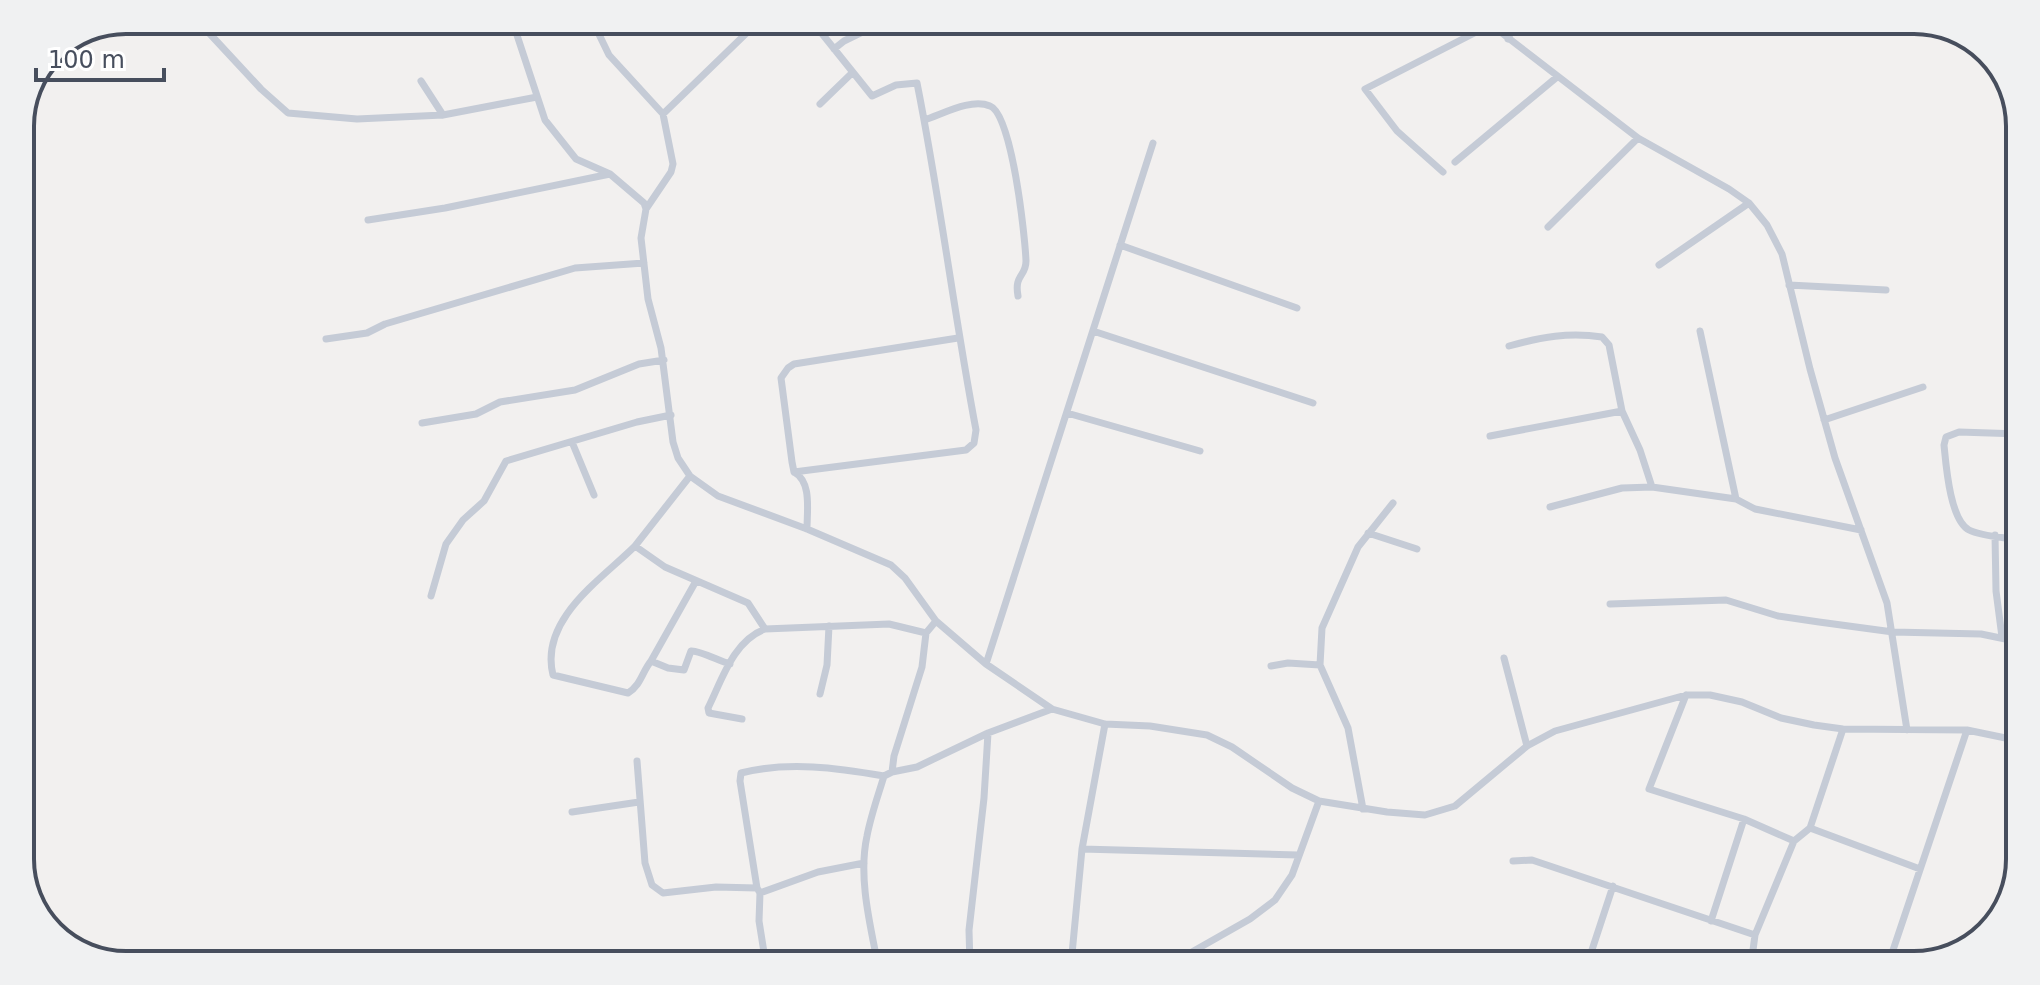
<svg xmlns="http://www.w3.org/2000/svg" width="2040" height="985" viewBox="0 0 2040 985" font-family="'DejaVu Sans',sans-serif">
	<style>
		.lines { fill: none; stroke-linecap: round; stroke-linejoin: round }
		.street { stroke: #c5cbd6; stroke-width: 7 }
		.rim { fill: none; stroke: #474e5d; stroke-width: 4 }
	</style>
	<rect width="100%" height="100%" fill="#f2f0ef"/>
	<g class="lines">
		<path class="street" d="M 197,20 L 261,89 L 288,113 L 357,119 L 443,115 L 537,97
			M 512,20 L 545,120 L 576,159 L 610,174 L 644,203 L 646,209
			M 592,20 L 609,55 L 663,114 L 760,20
			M 1485,20 L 1638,138 L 1729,189 L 1749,203 L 1767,225 L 1782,254 L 1810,369 L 1835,458 L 1887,603 L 1907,730
			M 1508,39 L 1516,20
			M 834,49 L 844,41 L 887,20
			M 421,81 L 443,115
			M 820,104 L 852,73
			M 663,114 L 673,164 L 671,172 L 646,209 L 641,238 L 648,299 L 661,348 L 673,442 L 678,458 L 690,476 L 718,496 L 807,529 L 891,565 L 905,578 L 936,621 L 986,664 L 1052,709 L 1105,724 L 1150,726 L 1207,735 L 1232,747 L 1292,788 L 1319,801 L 1387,812 L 1425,815 L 1455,806 L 1527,746 L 1555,731 L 1686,695 L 1710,695 L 1742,702 L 1781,718 L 1814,725 L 1843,729 L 1967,730 L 2020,741
			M 924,120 C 943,114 971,98 990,106 C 1012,114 1025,236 1026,261 C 1026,277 1014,274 1018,296
			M 1455,162 L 1557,77
			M 1443,172 L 1397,131 L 1365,89 L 1490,25
			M 368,220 L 445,208 L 610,174
			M 1548,227 L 1638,138
			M 1120,245 L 1297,308
			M 1659,265 L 1749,203
			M 1789,285 L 1886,290
			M 1093,331 L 1313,403
			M 1700,331 L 1736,499
			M 326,339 L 367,333 L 385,324 L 575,268 L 644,263
			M 1509,346 C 1541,337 1569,332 1602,337 L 1609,345 L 1622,411 L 1640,450 L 1652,487
			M 1067,413 L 1200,451
			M 1824,420 L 1923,387
			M 422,423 L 476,414 L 500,402 L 575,390 L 639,364 L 664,360
			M 2020,434 L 1959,432 L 1946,437 L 1944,445 C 1946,465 1950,520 1969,530 C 1983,537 2005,537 2020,540
			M 1490,436 L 1622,411
			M 572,442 L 594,495
			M 794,472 L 966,450 L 974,443 L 976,430 C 954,314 940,198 917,83 L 896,85 L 872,96 L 811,20
			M 1550,507 L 1622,488 L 1652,487 L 1736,499 L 1755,509 L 1861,530
			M 807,529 C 807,510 812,482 794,472 L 792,462 L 781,378 L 788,368 L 794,364 L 958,338
			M 1368,533 L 1417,549
			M 1995,535 L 1996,591 L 2002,637
			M 635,546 L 690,476
			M 431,596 L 446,544 L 463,520 L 484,501 L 506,461 L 637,422 L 671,415
			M 1610,604 L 1726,600 L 1778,616 L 1819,622 L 1893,632 L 1981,634 L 2020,642
			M 1504,658 L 1527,746
			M 651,661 L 696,581
			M 730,664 C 719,661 699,650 691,651 L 684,670 L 668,668 L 651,661 C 642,672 641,685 628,693 L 553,675 C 539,619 602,579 635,546 L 665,567 L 748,603 L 765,629
			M 986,664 L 1153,143
			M 1271,666 L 1288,663 L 1320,665
			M 820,694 L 827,665 L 829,626
			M 1686,695 L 1649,789 L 1744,819 L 1794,841
			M 742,719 L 709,713 L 708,708 C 722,680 733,641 765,629 L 889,624 L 926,633 L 936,621
			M 637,761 L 645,863 L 652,885 L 663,893 L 716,887 L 757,888
			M 892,772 L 917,767 L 988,733 L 1052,709
			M 1363,809 L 1348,728 L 1320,665 L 1322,628 L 1358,547 L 1393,503
			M 572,812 L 639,802
			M 1810,828 L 1920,869
			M 1082,849 L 1298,855
			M 1513,861 L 1532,860 L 1755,935
			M 760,893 L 818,872 L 864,863
			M 1711,921 L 1744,819
			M 970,964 L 1066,959 L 1072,954 L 1082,849 L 1105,724
			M 766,965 L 759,921 L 760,893 L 757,888 L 740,781 L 741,773 C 788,761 838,768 884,776
			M 878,965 C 870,924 858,877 867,836 C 871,815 878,796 884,776 L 892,772 L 894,756 L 922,667 L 926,633
			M 970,965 L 969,930 L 984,798 L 988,733
			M 1169,965 L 1250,919 L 1275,900 L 1292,875 L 1319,801
			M 1587,965 L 1613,886
			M 1751,965 L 1755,935 L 1794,841 L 1810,828 L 1843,729
			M 1888,965 L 1967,730"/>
	</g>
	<path d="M0 0H2040V985H0ZM126 34H1914A92 92 0 0 1 2006 126V859A92 92 0 0 1 1914 951H126A92 92 0 0 1 34 859V126A92 92 0 0 1 126 34Z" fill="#f0f1f2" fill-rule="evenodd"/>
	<path class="rim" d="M126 34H1914A92 92 0 0 1 2006 126V859A92 92 0 0 1 1914 951H126A92 92 0 0 1 34 859V126A92 92 0 0 1 126 34Z"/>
	<path d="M36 68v12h128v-12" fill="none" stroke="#474e5d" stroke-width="4"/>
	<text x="48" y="68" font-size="24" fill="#474e5d" stroke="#ffffff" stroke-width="6" paint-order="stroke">100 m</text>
</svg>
